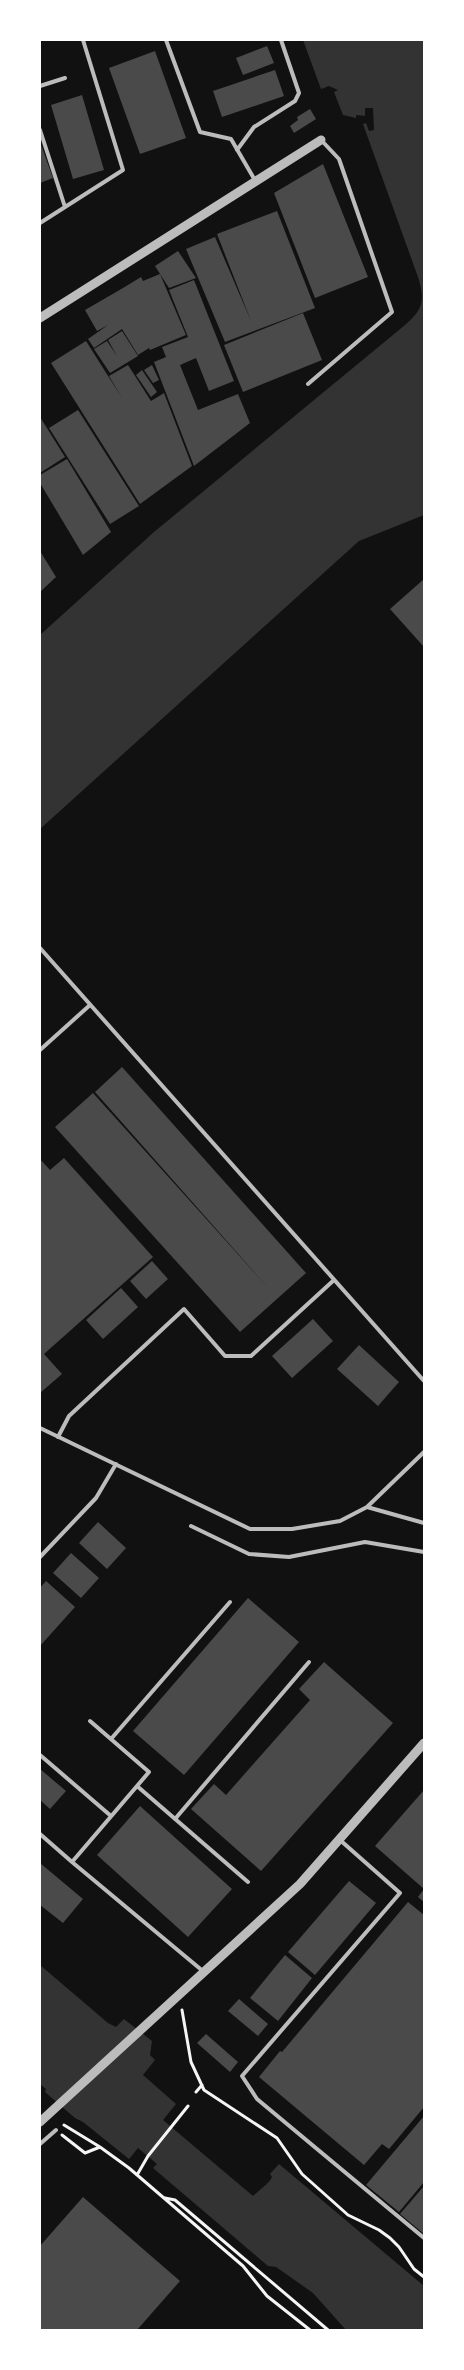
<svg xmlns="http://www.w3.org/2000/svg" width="464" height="2370" viewBox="0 0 464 2370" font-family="'Roboto Condensed',sans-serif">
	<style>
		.water { fill: #333 }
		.building { fill: #4a4a4a }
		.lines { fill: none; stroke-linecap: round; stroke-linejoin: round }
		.path { stroke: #f5f5f5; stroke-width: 3 }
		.service { stroke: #bcbcbc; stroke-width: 4 }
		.tertiary { stroke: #bcbcbc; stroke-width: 9 }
	</style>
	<rect width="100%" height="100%" fill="#111"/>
	<path class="water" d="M 303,40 L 424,40 L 424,515 L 359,541 L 40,829 L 40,635 L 154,532 L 405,325 C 422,310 425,302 419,280 L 363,124 L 366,123 L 369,131 L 374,130 L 373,108 L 365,108 L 365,116 L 356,115 L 356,118 L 343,115 L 334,92 L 338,90 L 329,86 L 321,89 Z
		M 40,1965 L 108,2023 L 116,2027 L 124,2019 L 152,2041 L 150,2055 L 155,2060 L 143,2075 L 176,2104 L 163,2120 L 253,2196 C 259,2190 269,2184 272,2177 L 270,2174 L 279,2164 L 424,2286 L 424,2330 L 346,2330 L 313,2293 L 276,2267 L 268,2266 L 153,2168 L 157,2164 L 138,2148 L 129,2159 L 83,2122 L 75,2118 L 45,2092 L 46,2089 L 40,2084 Z"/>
	<path class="building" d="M 267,46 L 274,63 L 243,75 L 236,58 Z
		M 155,51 L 186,138 L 140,154 L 109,68 Z
		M 275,70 L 284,96 L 222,117 L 213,91 Z
		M 82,95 L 104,170 L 73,179 L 51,105 Z
		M 310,109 L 316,119 L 294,133 L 290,126 L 298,120 L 297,117 Z
		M 40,142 L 53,178 L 40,183 Z
		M 323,164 L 368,277 L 315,298 L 274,193 Z
		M 277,211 L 315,308 L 225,342 L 186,249 L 215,237 L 251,321 L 217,234 Z
		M 178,251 L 196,278 L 169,288 L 155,266 Z
		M 160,274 L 186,335 L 150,350 L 149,348 L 138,355 L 122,329 L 94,348 L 88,339 L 108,325 L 97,331 L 85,310 L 123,288 L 126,294 L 123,288 L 141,277 L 143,281 Z
		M 194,280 L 234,381 L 209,391 L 196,358 L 180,365 L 198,410 L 238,394 L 250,423 L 194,466 L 154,362 L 166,357 L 162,347 L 188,337 L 169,290 Z
		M 303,313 L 322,360 L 243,392 L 224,345 Z
		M 122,331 L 138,356 L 110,373 L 94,349 L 107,341 L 117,356 L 108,340 Z
		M 86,341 L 122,398 L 109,376 L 128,365 L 151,401 L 164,393 L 192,466 L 140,504 L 51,363 Z
		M 152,365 L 159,380 L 153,383 L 144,370 Z
		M 142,370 L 157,392 L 151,397 L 136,375 Z
		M 78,410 L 139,506 L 110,524 L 49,428 Z
		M 40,417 L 65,457 L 40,473 Z
		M 67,459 L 111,532 L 83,555 L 40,483 L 40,475 Z
		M 40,551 L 56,577 L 40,592 Z
		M 424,579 L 424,647 L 390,609 Z
		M 122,1067 L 306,1273 L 240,1332 L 55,1127 L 93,1093 L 271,1291 L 95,1092 Z
		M 64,1158 L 153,1257 L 44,1354 L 62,1374 L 40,1393 L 40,1159 L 50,1170 Z
		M 152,1261 L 168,1279 L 146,1299 L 130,1281 Z
		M 121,1288 L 138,1307 L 103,1339 L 86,1320 Z
		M 313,1319 L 333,1341 L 292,1378 L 272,1356 Z
		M 359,1345 L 399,1382 L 378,1406 L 337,1369 Z
		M 98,1522 L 126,1548 L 107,1569 L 79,1543 Z
		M 71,1553 L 99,1578 L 81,1598 L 53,1573 Z
		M 46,1581 L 75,1607 L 40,1646 L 40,1588 Z
		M 248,1598 L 299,1642 L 184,1775 L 133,1731 Z
		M 324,1662 L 393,1723 L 261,1871 L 191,1809 L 214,1784 L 226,1795 L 310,1700 L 299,1689 Z
		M 40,1769 L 66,1791 L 50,1809 L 40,1800 Z
		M 424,1790 L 424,1889 L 375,1846 Z
		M 140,1806 L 232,1889 L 188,1937 L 97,1855 Z
		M 40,1863 L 83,1899 L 63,1923 L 40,1905 Z
		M 349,1881 L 376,1903 L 315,1975 L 288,1952 Z
		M 424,1889 L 424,1902 L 418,1897 Z
		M 408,1902 L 424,1915 L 424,2107 L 389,2149 L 382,2144 L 364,2165 L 259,2077 L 280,2051 L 282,2052 Z
		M 285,1955 L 312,1978 L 278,2021 L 250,1998 Z
		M 239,1999 L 268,2024 L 258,2036 L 228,2011 Z
		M 206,2034 L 238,2062 L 230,2072 L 197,2043 Z
		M 424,2116 L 424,2182 L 399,2212 L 366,2185 Z
		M 424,2186 L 424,2234 L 400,2214 Z
		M 83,2197 L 180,2281 L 137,2330 L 40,2330 L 40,2246 Z"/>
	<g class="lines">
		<path class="path" d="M 182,2010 L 191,2062 L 204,2090 L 277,2138 L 302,2174 L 348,2215 L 379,2230 L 390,2238 L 399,2247 L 414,2269 L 424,2277
			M 196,2092 L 202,2085
			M 64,2125 L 100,2147 L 129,2168 L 243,2266 L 267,2296 L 310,2330
			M 62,2135 L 85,2153 L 100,2147
			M 137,2175 L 148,2156 L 188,2106
			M 165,2198 L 175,2200 L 328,2330"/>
		<path class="service" d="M 166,40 L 200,132 L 231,139 L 256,182
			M 40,86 L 65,78
			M 40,130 L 65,207
			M 237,150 L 254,127 L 295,101 L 299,93 L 281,40
			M 40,223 L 123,170 L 83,40
			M 308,384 L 392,312 L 339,159 L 322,141
			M 40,948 L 424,1381
			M 40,1050 L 90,1005
			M 40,1428 L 250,1529 L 292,1529 L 340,1521 L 367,1507 L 424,1452
			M 58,1437 L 69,1416 L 184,1309 L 225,1356 L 251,1356 L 334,1280
			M 367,1507 L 424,1523
			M 191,1526 L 249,1554 L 289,1557 L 365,1542 L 424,1552
			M 40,1557 L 96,1498 L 116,1464
			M 90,1721 L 149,1772 L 72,1862 L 204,1972
			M 111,1739 L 230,1602
			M 40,1755 L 111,1816
			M 137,1786 L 248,1882
			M 175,1819 L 309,1662
			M 40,1834 L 72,1862
			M 340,1840 L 400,1893 L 242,2076 L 257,2099 L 424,2238
			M 40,2144 L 56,2130"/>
		<path class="tertiary" d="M 40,318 L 321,140
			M 40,2122 L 300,1884 L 424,1743"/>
	</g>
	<rect width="464" height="2370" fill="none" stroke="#ffffff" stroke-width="82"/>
</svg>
